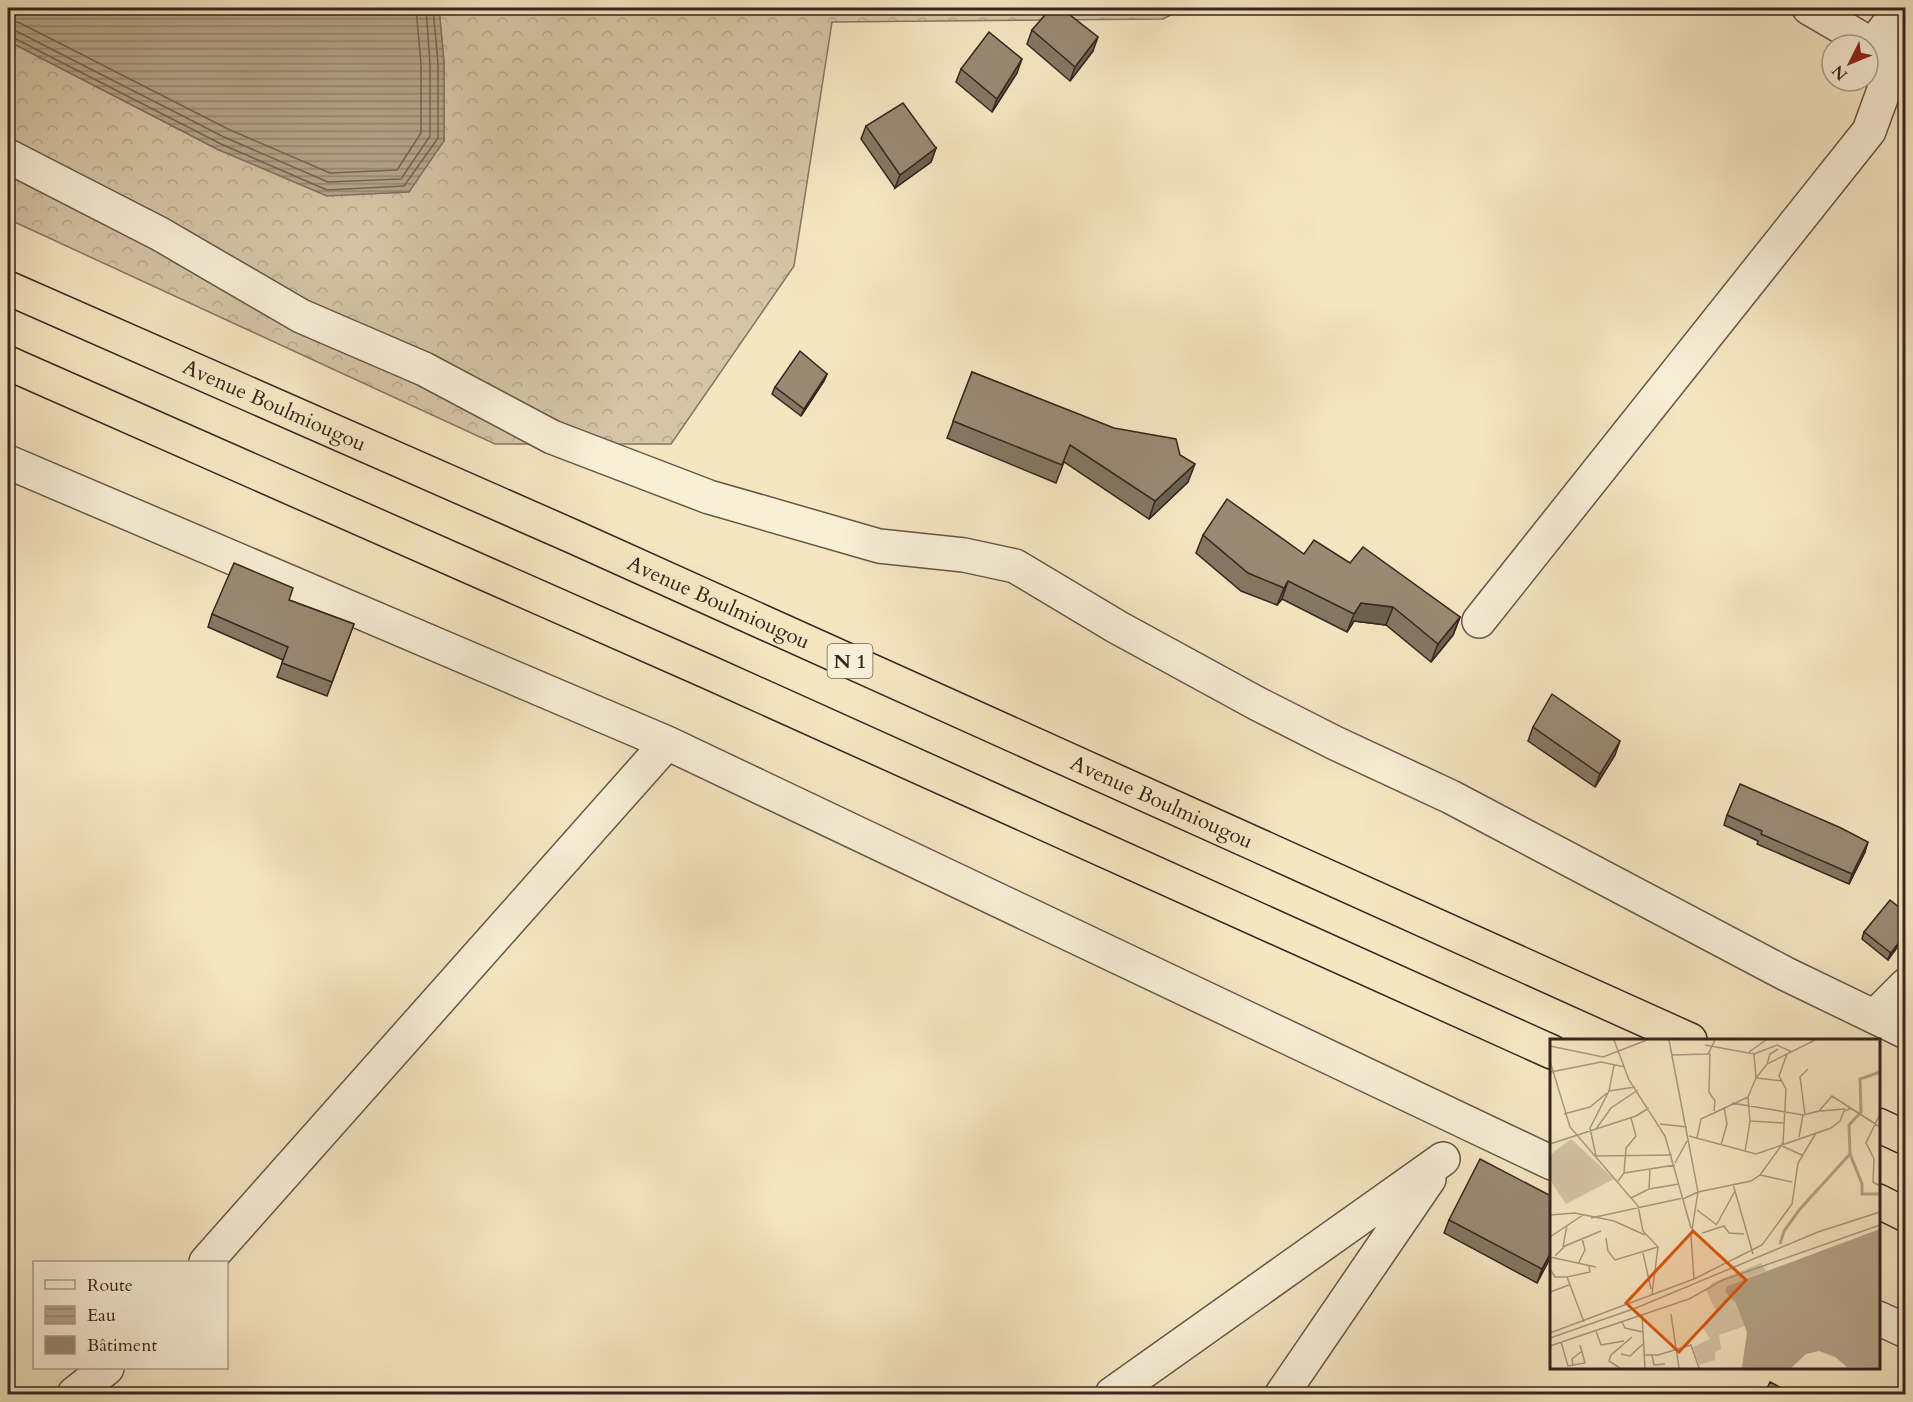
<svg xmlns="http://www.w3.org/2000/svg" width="1913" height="1402" viewBox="0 0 1913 1402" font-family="Cardo,serif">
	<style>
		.forest { fill: url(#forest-crowns); stroke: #867662; stroke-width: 1.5 }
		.water { fill: url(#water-rules); stroke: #82725e; stroke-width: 1.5 }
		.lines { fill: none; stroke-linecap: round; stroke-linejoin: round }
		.shore { stroke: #756654; stroke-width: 1.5 }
		.minor-casing { stroke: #665646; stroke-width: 36 }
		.highway-casing { stroke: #36261d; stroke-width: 36 }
		.minor { stroke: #f8efd7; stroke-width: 33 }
		.highway { stroke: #f5e6c2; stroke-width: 33 }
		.wall { fill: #847763; stroke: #36261d; stroke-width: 1.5 }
		.shaded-wall { fill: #6b6150; stroke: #36261d; stroke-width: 1.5 }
		.building { fill: #998a73; stroke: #36261d; stroke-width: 1.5 }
		.labels { text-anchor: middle; stroke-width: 6; stroke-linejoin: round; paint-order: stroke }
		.shield { fill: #f8efd7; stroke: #706255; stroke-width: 1.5 }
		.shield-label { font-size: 20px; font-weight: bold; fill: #36261d }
		.street-label { font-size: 21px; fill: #36261d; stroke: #f8efd7 }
		.inset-river { fill: none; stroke: #b4a58a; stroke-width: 3 }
		.inset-road { fill: none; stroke: #a99980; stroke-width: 1.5 }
		.view { fill: #df560d; fill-opacity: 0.15; stroke: #df560d; stroke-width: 3 }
		.inset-edge { fill: none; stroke: #36261d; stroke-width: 3 }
	</style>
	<defs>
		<pattern id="forest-crowns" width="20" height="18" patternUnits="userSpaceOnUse" patternTransform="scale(1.5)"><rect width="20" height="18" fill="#d5c5a6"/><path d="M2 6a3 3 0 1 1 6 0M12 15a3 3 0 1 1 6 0" fill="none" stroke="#b7a98e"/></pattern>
		<pattern id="water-rules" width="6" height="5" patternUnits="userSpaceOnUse" patternTransform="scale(1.5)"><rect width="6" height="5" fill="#b4a58a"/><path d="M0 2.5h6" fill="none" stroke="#938670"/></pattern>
	</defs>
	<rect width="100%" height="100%" fill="#f5e6c2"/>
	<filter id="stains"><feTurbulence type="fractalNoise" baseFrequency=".00333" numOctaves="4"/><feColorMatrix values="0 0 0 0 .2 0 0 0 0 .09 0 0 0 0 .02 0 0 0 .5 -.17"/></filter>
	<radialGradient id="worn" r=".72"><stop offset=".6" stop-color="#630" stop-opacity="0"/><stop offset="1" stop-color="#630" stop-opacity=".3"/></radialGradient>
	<path class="forest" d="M 439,8 L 1184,8 L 1163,19 L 832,22 L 794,266 L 671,444 L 495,444 L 8,219 L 8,41 L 219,150 L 444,141 L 444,63 Z"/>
	<path class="water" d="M 8,8 L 439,8 L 444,63 L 444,141 L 409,192 L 327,196 L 219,150 L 8,41 Z"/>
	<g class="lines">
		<path class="shore" d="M 8,20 L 20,23 L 228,129 L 330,173 L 397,170 L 421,133 L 421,64 L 416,8
			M 8,29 L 16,31 L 224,137 L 328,182 L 401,179 L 430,136 L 430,64 L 426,8
			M 8,37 L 12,37 L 221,144 L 327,190 L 404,186 L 438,138 L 438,64 L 433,8"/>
		<g class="minor-casing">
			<path id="minor" d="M 1809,8 L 1891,56
				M 8,156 L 160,234 L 301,316 L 424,369 L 552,437 L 709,497 L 879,546 L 964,555 L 1015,566 L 1117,627 L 1258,704 L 1335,743 L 1451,797 L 1786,974 L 1906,1032
				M 8,462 L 667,743
				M 1479,621 L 1869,131 L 1888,79 L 1872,46 L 1901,8
				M 1875,1016 L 1906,985
				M 206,1262 L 667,743 L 1552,1163
				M 1878,1318 L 1906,1331
				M 74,1394 L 107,1368
				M 1112,1394 L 1443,1159
				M 1282,1394 L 1429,1179"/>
		</g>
		<g class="highway-casing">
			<g id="highway">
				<path id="s1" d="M 8,288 L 574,537 L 1690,1040"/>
				<path d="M 8,363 L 706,671 L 1552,1052"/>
				<path d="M 1878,1125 L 1906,1138"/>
				<path d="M 1878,1201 L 1906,1215"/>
			</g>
		</g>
		<use href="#minor" class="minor"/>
		<use href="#highway" class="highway"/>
	</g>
	<path class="wall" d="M 1032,30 L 1093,51 L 1070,81 L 1027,44 Z
		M 961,69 L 1017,73 L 992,112 L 956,82 Z
		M 866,126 L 936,148 L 931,162 L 895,188 L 861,139 Z
		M 972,372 L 1180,455 L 1188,482 L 1149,519 L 1064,462 L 1056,483 L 947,438 Z
		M 827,374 L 824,381 L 801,416 L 772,394 L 775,387 Z
		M 1203,535 L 1304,554 L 1350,563 L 1460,617 L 1453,635 L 1431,662 L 1386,625 L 1354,621 L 1347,632 L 1282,599 L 1277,605 L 1241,591 L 1196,553 Z
		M 289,600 L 354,624 L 327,696 L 277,677 L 283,660 L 208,627 L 212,614 Z
		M 1533,727 L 1615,755 L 1595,787 L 1528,741 Z
		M 1727,815 L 1865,852 L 1849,884 L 1757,844 L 1758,841 L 1724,825 Z
		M 1905,912 L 1888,960 L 1862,939 L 1864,932 Z
		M 1449,1220 L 1551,1256 L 1537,1283 L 1444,1233 Z"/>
	<path class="shaded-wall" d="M 1098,37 L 1093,51 L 1070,81 L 1075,67 Z
		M 1022,59 L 1017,73 L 992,112 L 997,99 Z
		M 936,148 L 931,162 L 895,188 L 900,175 Z
		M 827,374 L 824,381 L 801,416 L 804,409 Z
		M 1195,464 L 1188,482 L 1149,519 L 1155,501 Z
		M 1288,581 L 1282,599 L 1277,605 L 1284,588 Z
		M 1361,603 L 1393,607 L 1386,625 L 1354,621 L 1347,632 L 1354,614 Z
		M 1460,617 L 1453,635 L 1431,662 L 1438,644 Z
		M 1620,741 L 1615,755 L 1595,787 L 1600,774 Z
		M 1868,842 L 1865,852 L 1849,884 L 1852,874 Z
		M 1905,934 L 1905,937 L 1888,960 L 1891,953 Z
		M 1551,1252 L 1551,1256 L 1537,1283 L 1542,1269 Z"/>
	<path class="building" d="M 1051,8 L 1061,8 L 1098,37 L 1075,67 L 1032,30 Z
		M 989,32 L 1022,59 L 997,99 L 961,69 Z
		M 903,103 L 936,148 L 900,175 L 866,126 Z
		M 800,351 L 827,374 L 804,409 L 775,387 Z
		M 972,372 L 1114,428 L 1176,439 L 1180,455 L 1195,464 L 1155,501 L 1070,445 L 1062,465 L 953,421 Z
		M 1227,499 L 1304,554 L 1314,540 L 1350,563 L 1363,547 L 1460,617 L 1438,644 L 1393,607 L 1361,603 L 1354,614 L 1288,581 L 1284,588 L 1248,573 L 1203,535 Z
		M 234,563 L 293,588 L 289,600 L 354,624 L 332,682 L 282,663 L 288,647 L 212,614 Z
		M 1552,694 L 1620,741 L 1600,774 L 1533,727 Z
		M 1740,784 L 1841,828 L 1868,842 L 1852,874 L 1761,834 L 1762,831 L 1727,815 Z
		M 1890,900 L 1905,912 L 1905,934 L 1891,953 L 1864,932 Z
		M 1480,1159 L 1551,1196 L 1551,1252 L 1542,1269 L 1449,1220 Z
		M 1770,1382 L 1795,1395 L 1764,1395 Z"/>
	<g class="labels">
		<rect class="shield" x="827.5" y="644" width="45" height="34" rx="4.5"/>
		<g class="shield-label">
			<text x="850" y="668">N 1</text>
		</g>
		<g class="street-label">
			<text dy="7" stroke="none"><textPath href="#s1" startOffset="291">Avenue Boulmiougou</textPath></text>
			<text dy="7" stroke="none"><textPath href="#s1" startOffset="777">Avenue Boulmiougou</textPath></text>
			<text dy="7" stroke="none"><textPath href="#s1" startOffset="1263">Avenue Boulmiougou</textPath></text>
		</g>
	</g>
	<g transform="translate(1550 1039)">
		<rect width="330" height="330" fill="#f5e6c2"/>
		<path d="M 21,100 L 64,140 L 16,165 L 0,141 L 0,116 Z" fill="#d5c5a6"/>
		<path d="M 211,224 L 216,232 L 177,247 L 195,287 L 169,296 L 171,310 L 165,313 L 165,321 L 149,326 L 143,308 L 160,300 L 153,289 L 166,272 L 156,251 L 162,244 Z" fill="#d5c5a6"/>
		<path d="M 330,190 L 330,329 L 297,328 L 285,318 L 269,312 L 256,315 L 241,329 L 192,329 L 197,293 L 185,263 L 175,253 L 177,247 Z" fill="#b4a58a"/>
		<path class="inset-river" d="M 330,33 L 310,40 L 311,73 L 299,86 L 300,115 L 312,145 L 312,155 L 330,155M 230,205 L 234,192 L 250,170 L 300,115"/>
		<path class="inset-road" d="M 64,1 L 79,41 L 115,97 L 141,189M 155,6 L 204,15 L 227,6 L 242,13M 0,7 L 53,18 L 97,1M 199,13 L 216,1M 160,14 L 159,53 L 165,62 L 164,72M 122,16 L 158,15 L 165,1M 0,22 L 20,88 L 88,167 L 93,192 L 108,208 L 102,255M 217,25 L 220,15 L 228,10M 1,33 L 51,23 L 75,28M 232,42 L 206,39 L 217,25 L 265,1M 59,52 L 64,26M 182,64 L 253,76 L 269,72 L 282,57 L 330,88M 270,72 L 295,70M 14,75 L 40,68 L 57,54M 330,75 L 316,104 L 324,120 L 323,143 L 330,147M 255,76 L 250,38 L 258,30M 200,82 L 234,84M 110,85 L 137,88M 46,90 L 61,69 L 88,51M 139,97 L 206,115 L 281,89 L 290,82 L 294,72 L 302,69M 249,98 L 253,76M 147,99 L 151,80 L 198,58M 0,105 L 86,77 L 99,69M 171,106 L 177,85 L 174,68M 232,107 L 252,116M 195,113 L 200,82 L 198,58 L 206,39 L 204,15M 45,117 L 122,116M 46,117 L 40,89 L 59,52 L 85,48M 125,124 L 137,102M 74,134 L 125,126M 210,136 L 233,104 L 236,50 L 229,37 L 237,15M 68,142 L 74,134 L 76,109 L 86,97 L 81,79M 183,145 L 203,215M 99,150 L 100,131M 81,159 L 99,150 L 129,145M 133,160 L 148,153 L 201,142 L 210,136 L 242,143M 147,171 L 167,186M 0,176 L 25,174 L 64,182 L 95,196M 41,179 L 133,159M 167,185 L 185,152M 152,194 L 174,187 L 179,194 L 194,195M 0,198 L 33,176M 56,199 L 58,212 L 65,221 L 108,208M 13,208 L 17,186M 93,214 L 101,250M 5,217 L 15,207 L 51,192M 0,218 L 46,228M 28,225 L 35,211 L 32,199M 0,230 L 5,238 L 17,238 L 40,233 L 39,227M 17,238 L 34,283M 144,240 L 212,206 L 242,165 L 248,124 L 266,94M 0,253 L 19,246M 121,275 L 129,329M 92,276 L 95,329M 72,283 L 75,289 L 93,293M 46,292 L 51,306 L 74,302M 0,294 L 144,240 L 141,197 L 148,153 L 119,1M 0,299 L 86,269 L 268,193 L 330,173M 11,303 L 18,327 L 35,324 L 30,306M 0,307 L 139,260 L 173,241 L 330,186M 71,315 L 80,317 L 93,305M 94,316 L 108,316 L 141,306 L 149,329M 102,316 L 104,326 L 115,325M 23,327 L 22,320 L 32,312M 70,329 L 59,322 L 61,316 L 82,298"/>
		<path class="view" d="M 143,192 L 196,241 L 129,313 L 76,264 Z"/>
		<rect width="330" height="330" class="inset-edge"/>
	</g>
	<rect width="1913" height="1402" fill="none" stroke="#f5e6c2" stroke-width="30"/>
	<rect x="9" y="9" width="1895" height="1384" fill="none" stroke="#36261d" stroke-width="3"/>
	<rect x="15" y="15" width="1883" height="1372" fill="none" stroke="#36261d" stroke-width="1.5"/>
	<rect x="33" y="1261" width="195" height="108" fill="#f8efd7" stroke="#aa9f8d" stroke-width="1.5"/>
	<rect x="45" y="1280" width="30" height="9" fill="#f8efd7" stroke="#aa9f8d" stroke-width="1.5"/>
	<text x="87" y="1291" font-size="18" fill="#36261d">Route</text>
	<rect x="45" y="1306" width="30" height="18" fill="url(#water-rules)" stroke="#aa9f8d" stroke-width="1.5"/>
	<text x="87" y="1321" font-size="18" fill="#36261d">Eau</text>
	<rect x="45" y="1336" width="30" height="18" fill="#998a73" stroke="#aa9f8d" stroke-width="1.5"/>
	<text x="87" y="1351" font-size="18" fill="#36261d">Bâtiment</text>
	<g transform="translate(1850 63) rotate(227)"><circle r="28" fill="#f8efd7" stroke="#aa9f8d" stroke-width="1.5"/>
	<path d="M0-4.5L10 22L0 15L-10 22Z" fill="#8f2418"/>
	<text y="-9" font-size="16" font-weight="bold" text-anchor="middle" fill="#36261d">N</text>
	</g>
	<rect width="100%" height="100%" filter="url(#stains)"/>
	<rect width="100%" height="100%" fill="url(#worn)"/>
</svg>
